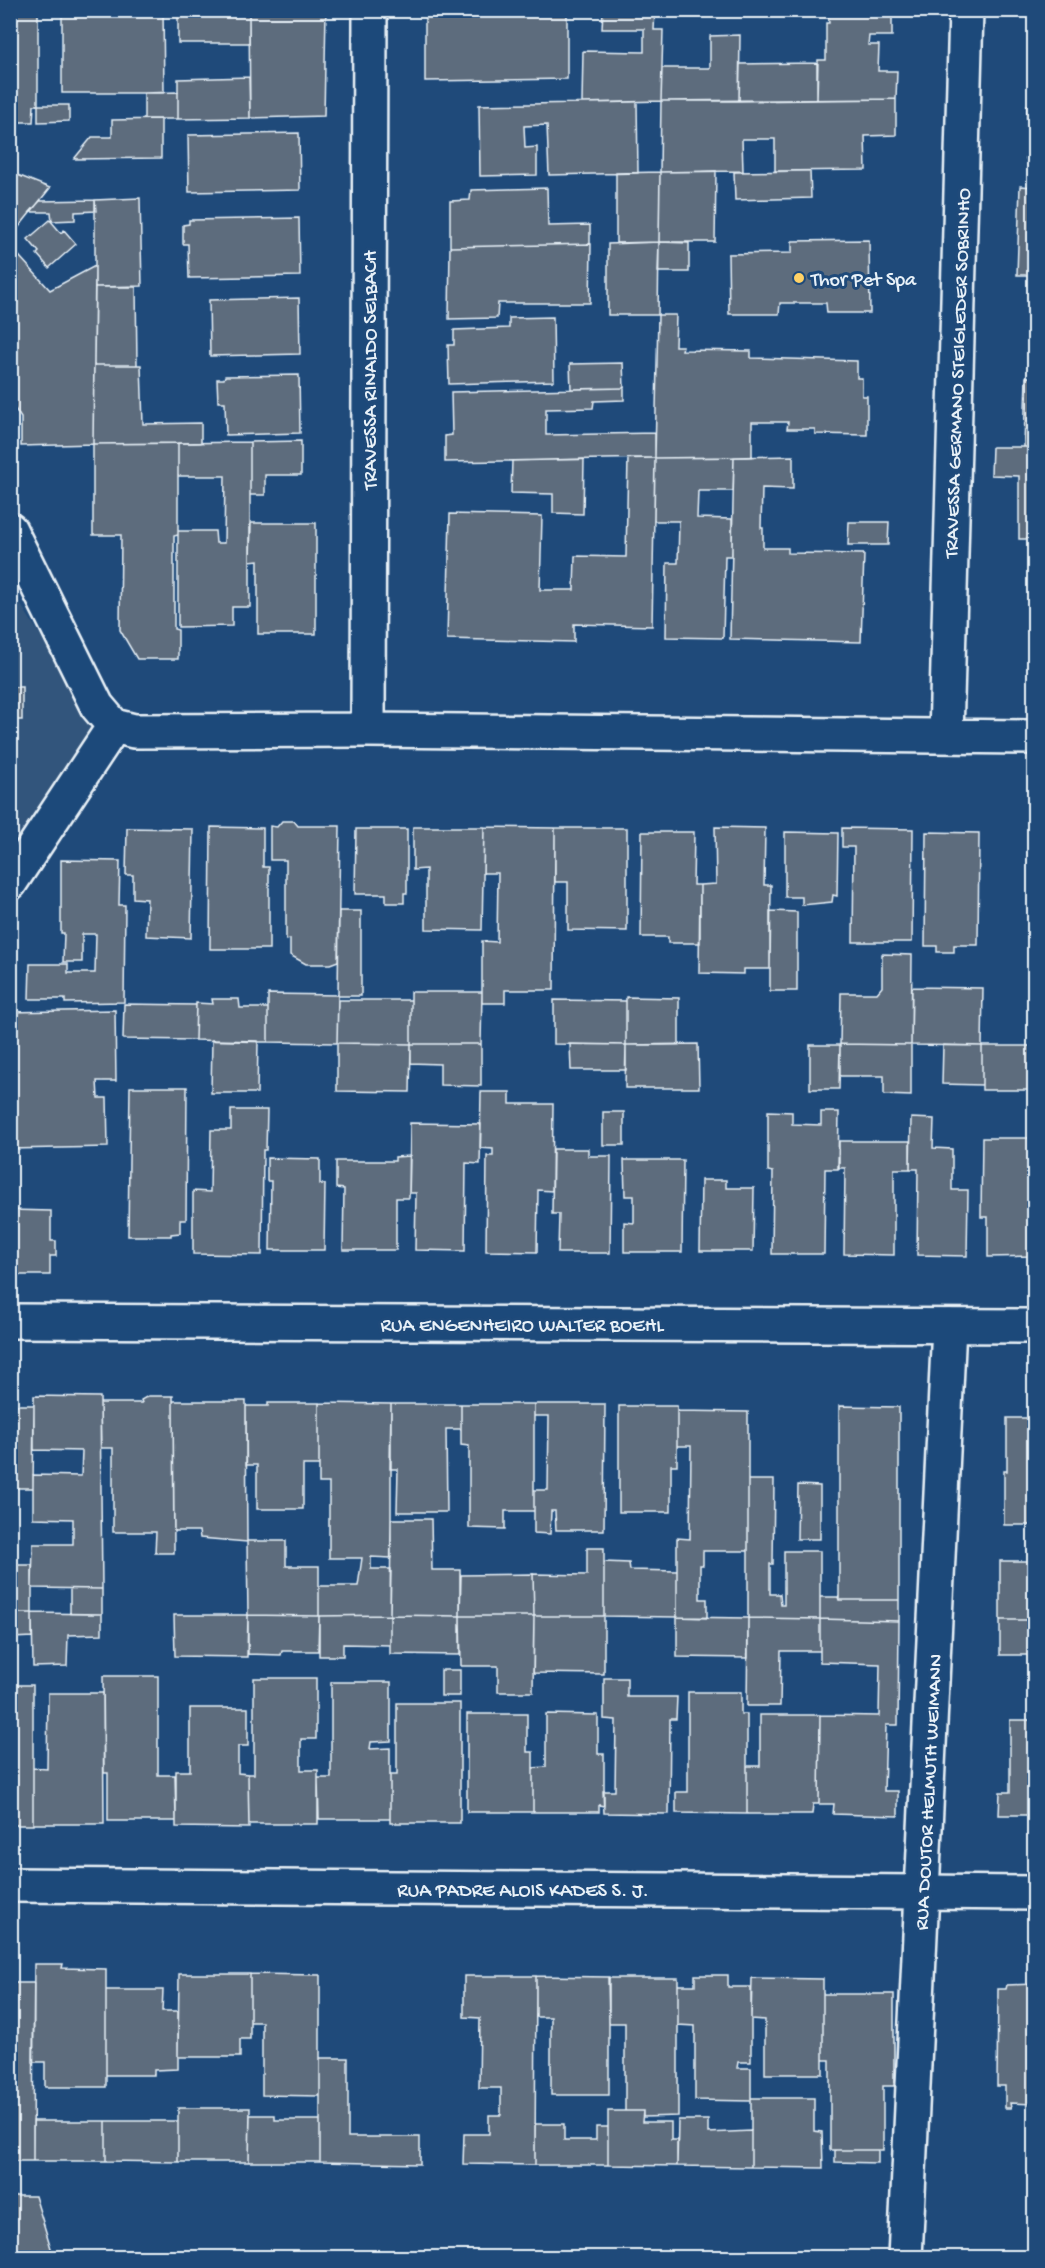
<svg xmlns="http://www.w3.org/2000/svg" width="1045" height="2268" viewBox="0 0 1045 2268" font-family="'Gochi Hand',sans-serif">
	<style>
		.built { fill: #32547b }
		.building { fill: #5d6c7d; stroke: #e8f1f8; stroke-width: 1.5 }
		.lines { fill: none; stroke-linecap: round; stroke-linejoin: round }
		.minor-casing { stroke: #e8f1f8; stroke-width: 38 }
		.tertiary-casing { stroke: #e8f1f8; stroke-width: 38 }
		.minor { stroke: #1f4a7a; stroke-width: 33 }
		.tertiary { stroke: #1f4a7a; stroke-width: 33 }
		.poi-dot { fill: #ffd166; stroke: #1f4a7a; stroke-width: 2 }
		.labels { text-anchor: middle; stroke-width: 6; stroke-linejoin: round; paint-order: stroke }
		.poi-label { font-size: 20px; fill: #e8f1f8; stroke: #1f4a7a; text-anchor: start }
		.street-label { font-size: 20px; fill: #e8f1f8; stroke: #1f4a7a }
	</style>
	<rect width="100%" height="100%" fill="#1f4a7a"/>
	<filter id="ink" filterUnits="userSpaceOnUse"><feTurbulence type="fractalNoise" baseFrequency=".0167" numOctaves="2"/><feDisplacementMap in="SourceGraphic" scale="12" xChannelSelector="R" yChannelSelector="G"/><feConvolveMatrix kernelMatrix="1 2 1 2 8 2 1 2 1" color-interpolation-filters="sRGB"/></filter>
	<g filter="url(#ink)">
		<path class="built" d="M 11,589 L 99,728 L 11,853 Z"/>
		<path class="building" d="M 10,10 L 38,10 L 38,105 L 34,105 L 33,122 L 10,122 Z
			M 62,10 L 163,10 L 164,93 L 62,93 Z
			M 178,10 L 249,10 L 249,43 L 178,43 Z
			M 249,10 L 326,10 L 324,116 L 250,118 Z
			M 425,10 L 567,10 L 567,79 L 425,81 Z
			M 603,10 L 655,10 L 654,30 L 663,30 L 661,101 L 582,103 L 583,51 L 644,52 L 644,29 L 602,29 Z
			M 750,10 L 819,10 L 819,14 L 750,12 Z
			M 828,10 L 892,10 L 892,36 L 869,36 L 868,45 L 879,45 L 878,71 L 897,71 L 896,99 L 817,100 L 818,60 L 826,60 L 826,23 L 829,23 Z
			M 740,35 L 739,101 L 661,101 L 662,68 L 710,68 L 710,36 Z
			M 817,63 L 817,100 L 739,101 L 740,64 Z
			M 249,77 L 250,118 L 178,119 L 178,79 Z
			M 178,92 L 178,119 L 144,119 L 144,93 Z
			M 896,99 L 896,135 L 865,136 L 866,170 L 775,171 L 775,139 L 742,139 L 743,171 L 660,172 L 661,101 Z
			M 637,102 L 638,173 L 549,175 L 547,125 L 524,126 L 525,148 L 537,147 L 537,175 L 480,176 L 479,105 Z
			M 38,105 L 69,105 L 69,121 L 38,122 Z
			M 1027,105 L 1034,105 L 1034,160 L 1026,159 Z
			M 161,119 L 161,158 L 74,159 L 92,137 L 112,137 L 112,120 Z
			M 299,133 L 300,190 L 189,192 L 188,135 Z
			M 716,171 L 715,242 L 659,242 L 660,172 Z
			M 810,171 L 811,198 L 735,200 L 734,172 Z
			M 10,172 L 50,188 L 18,228 L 10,225 Z
			M 660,172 L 659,242 L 616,243 L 616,173 Z
			M 1020,186 L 1034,187 L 1034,275 L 1017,275 Z
			M 547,188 L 548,226 L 590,225 L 590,244 L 450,247 L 450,201 L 470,200 L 471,190 Z
			M 140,198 L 142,286 L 95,287 L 95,200 Z
			M 95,200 L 96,211 L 75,212 L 75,220 L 52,221 L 51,212 L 30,212 L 40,201 Z
			M 299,218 L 300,276 L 189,278 L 188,244 L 183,244 L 183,225 L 189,224 L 189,220 Z
			M 50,220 L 61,233 L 64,230 L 76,244 L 49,268 L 37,254 L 39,252 L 28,239 Z
			M 869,240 L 870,313 L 827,313 L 826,303 L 780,303 L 779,314 L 729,314 L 728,254 L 792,253 L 792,241 Z
			M 659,242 L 689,243 L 689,272 L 658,272 Z
			M 659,242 L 658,315 L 608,315 L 608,244 Z
			M 591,244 L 590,303 L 498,303 L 497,318 L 449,319 L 450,247 Z
			M 10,246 L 50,290 L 95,266 L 93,444 L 21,446 L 21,418 L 10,401 Z
			M 95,287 L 136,287 L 137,365 L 94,365 Z
			M 299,298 L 300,354 L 210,356 L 209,300 Z
			M 1034,302 L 1034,377 L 1033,377 Z
			M 658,315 L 676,315 L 675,346 L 683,346 L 682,350 L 751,351 L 751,358 L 857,361 L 857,378 L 862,378 L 862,396 L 867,396 L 867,435 L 815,434 L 815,429 L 787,429 L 788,422 L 752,422 L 752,457 L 655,458 Z
			M 553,317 L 554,381 L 449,384 L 448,345 L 454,345 L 454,330 L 509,328 L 509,318 Z
			M 623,363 L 624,388 L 571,389 L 570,364 Z
			M 94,365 L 141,365 L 143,424 L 201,423 L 201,443 L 93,444 Z
			M 299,375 L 300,433 L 226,435 L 225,402 L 218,402 L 217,379 L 224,379 L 225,376 Z
			M 1026,377 L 1034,377 L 1034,447 L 1024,447 Z
			M 624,388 L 624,400 L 594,401 L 593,408 L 546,409 L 546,435 L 655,433 L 655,458 L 445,462 L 445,436 L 452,435 L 451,392 Z
			M 301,441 L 301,475 L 265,475 L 265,495 L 250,495 L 250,442 Z
			M 250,442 L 250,607 L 232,607 L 232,626 L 178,627 L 178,531 L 215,531 L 216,543 L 224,543 L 225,476 L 178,476 L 178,443 Z
			M 178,443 L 178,535 L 174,536 L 174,629 L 178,630 L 178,659 L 137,659 L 120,630 L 121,535 L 93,535 L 93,444 Z
			M 992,447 L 1034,447 L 1034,539 L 1019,539 L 1019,476 L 991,475 Z
			M 793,456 L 793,489 L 762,488 L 761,528 L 763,528 L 763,548 L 788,548 L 788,553 L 864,554 L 861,642 L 730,639 L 734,457 Z
			M 734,457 L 733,491 L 698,491 L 697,518 L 732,519 L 732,556 L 725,556 L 723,638 L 666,637 L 667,563 L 678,563 L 679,521 L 654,521 L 655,458 Z
			M 628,458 L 655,458 L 652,626 L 574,624 L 574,642 L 447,639 L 450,514 L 542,516 L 540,590 L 574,590 L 575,556 L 626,557 Z
			M 584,459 L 583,514 L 553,513 L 553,494 L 511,493 L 512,461 Z
			M 849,522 L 889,522 L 888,545 L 848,545 Z
			M 251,523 L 316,523 L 316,634 L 258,634 L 258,560 L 250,561 Z
			M 10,687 L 22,687 L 22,720 L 10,720 Z
			M 282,821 L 294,821 L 298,826 L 340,826 L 338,961 L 330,964 L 306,964 L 290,955 L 290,939 L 286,940 L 286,860 L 270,860 L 270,826 L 277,827 Z
			M 211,827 L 263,828 L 263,867 L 269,867 L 269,949 L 210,949 Z
			M 413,827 L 484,827 L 482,930 L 426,929 L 426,869 L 413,870 Z
			M 484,827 L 555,828 L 554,990 L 505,990 L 505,1003 L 482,1003 L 482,941 L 497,942 L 498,873 L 483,873 Z
			M 715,827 L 765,828 L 764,885 L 771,885 L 770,969 L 744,969 L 744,974 L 699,973 L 700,885 L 716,884 Z
			M 127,828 L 193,829 L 191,938 L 146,936 L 147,899 L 133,898 L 133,875 L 126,875 Z
			M 555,828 L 627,828 L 627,931 L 568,930 L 568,882 L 555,882 Z
			M 842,828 L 913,829 L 912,942 L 853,942 L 854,847 L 842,847 Z
			M 356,829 L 407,829 L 407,893 L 404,893 L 404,903 L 386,903 L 386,894 L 355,894 Z
			M 642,832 L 694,832 L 693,885 L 700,885 L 700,943 L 668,943 L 668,937 L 641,937 Z
			M 785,832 L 838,833 L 837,896 L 833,895 L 832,902 L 802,905 L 802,897 L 785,897 Z
			M 926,832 L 979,833 L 978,945 L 954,945 L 954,952 L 937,952 L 937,946 L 925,946 Z
			M 61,860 L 120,861 L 119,905 L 125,905 L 124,1002 L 65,1003 L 65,999 L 29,999 L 30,964 L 68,964 L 68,973 L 95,973 L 96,934 L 82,934 L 82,962 L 63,962 L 64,933 L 61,933 Z
			M 339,911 L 361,911 L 361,996 L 338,996 Z
			M 770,911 L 797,912 L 797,991 L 770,991 Z
			M 882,954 L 912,955 L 911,1045 L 840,1044 L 841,993 L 877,993 L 882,987 Z
			M 912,987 L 983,988 L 982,1046 L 911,1045 Z
			M 411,992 L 482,992 L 481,1044 L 411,1044 Z
			M 268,994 L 338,995 L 337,1043 L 268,1042 Z
			M 626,997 L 679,998 L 679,1045 L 626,1045 Z
			M 212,999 L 239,999 L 240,1008 L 268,1008 L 268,1042 L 195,1040 L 196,1003 L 213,1004 Z
			M 338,1000 L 411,1000 L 411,1044 L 337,1043 Z
			M 554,1000 L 626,1001 L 626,1045 L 554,1044 Z
			M 124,1004 L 196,1005 L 195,1040 L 123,1039 Z
			M 115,1010 L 116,1081 L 97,1081 L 98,1098 L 107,1098 L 108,1147 L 10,1149 L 10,1012 Z
			M 212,1040 L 258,1041 L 257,1093 L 211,1093 Z
			M 337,1043 L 411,1044 L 410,1092 L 337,1091 Z
			M 411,1044 L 481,1044 L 481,1086 L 440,1085 L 440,1064 L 411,1063 Z
			M 570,1044 L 626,1045 L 626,1070 L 571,1070 Z
			M 698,1044 L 699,1088 L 625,1088 L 626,1045 Z
			M 840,1044 L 911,1045 L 911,1096 L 884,1095 L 884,1076 L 840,1076 Z
			M 810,1045 L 840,1045 L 839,1089 L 810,1089 Z
			M 943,1045 L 982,1046 L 982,1085 L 942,1084 Z
			M 982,1046 L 1034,1046 L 1034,1090 L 982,1090 Z
			M 130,1087 L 187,1087 L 186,1220 L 180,1220 L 180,1233 L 171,1234 L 171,1236 L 128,1236 Z
			M 481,1092 L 510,1092 L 510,1104 L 553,1104 L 552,1191 L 538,1190 L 537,1252 L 486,1251 L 487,1156 L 493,1156 L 493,1149 L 480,1148 Z
			M 231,1110 L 267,1110 L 266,1150 L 263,1150 L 262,1255 L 193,1254 L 193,1191 L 210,1192 L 211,1130 L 231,1130 Z
			M 768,1111 L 792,1112 L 792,1124 L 821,1125 L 821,1112 L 839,1112 L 838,1169 L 825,1169 L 824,1254 L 772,1254 L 773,1172 L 768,1171 Z
			M 603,1112 L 624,1112 L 624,1145 L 603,1145 Z
			M 911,1118 L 934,1119 L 933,1148 L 952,1149 L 952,1190 L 968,1190 L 967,1256 L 917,1255 L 918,1169 L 910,1169 Z
			M 410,1123 L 481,1124 L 480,1164 L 466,1163 L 465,1251 L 415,1250 L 416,1193 L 409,1193 Z
			M 982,1138 L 1034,1138 L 1034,1256 L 988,1257 L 988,1217 L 981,1217 Z
			M 839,1141 L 910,1141 L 910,1169 L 894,1169 L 894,1255 L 844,1254 L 845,1168 L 839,1168 Z
			M 553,1149 L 588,1149 L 588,1156 L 611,1156 L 610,1253 L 558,1253 L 559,1214 L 552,1214 Z
			M 410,1156 L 409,1198 L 396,1198 L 396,1250 L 343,1250 L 344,1189 L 336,1188 L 336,1161 L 395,1161 L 395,1157 Z
			M 267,1158 L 320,1159 L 320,1184 L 325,1184 L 324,1250 L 270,1250 L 271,1181 L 267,1181 Z
			M 624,1160 L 683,1160 L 682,1252 L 624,1252 L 624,1222 L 634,1223 L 634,1196 L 625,1196 Z
			M 701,1180 L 726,1180 L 726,1188 L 754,1188 L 753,1251 L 700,1251 Z
			M 10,1210 L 51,1211 L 51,1241 L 56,1241 L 56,1256 L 50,1256 L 50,1275 L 10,1275 Z
			M 34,1396 L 100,1397 L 102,1589 L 32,1588 L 33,1544 L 73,1544 L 73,1519 L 33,1518 L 33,1475 L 81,1476 L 82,1451 L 34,1450 Z
			M 148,1396 L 173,1396 L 174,1553 L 155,1553 L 156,1532 L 113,1532 L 113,1448 L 101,1448 L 100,1403 L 142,1403 L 141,1400 Z
			M 173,1401 L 246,1401 L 247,1542 L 200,1538 L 199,1531 L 174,1531 Z
			M 268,1403 L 319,1403 L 319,1465 L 303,1465 L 303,1509 L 257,1509 L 257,1465 L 246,1465 L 246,1406 L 268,1406 Z
			M 319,1403 L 391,1404 L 391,1558 L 371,1557 L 371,1569 L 391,1569 L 390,1615 L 319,1616 L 319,1586 L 358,1586 L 362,1558 L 329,1558 L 329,1483 L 319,1483 Z
			M 391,1404 L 461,1404 L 461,1429 L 446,1429 L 447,1512 L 397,1512 L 398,1469 L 390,1469 Z
			M 461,1404 L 534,1404 L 534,1511 L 505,1511 L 505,1529 L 469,1528 L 469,1446 L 461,1445 Z
			M 534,1404 L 605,1404 L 604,1530 L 556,1530 L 555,1511 L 551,1511 L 550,1534 L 534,1533 L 534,1490 L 548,1490 L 549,1416 L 534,1416 Z
			M 10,1405 L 34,1405 L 33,1488 L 11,1488 L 11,1501 L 10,1501 Z
			M 619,1406 L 677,1406 L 677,1465 L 671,1465 L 671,1512 L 619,1512 Z
			M 839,1406 L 899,1407 L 899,1600 L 839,1600 Z
			M 677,1411 L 748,1412 L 748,1551 L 703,1551 L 703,1565 L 700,1565 L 700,1599 L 707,1599 L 707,1618 L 677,1617 L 677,1538 L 690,1539 L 691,1446 L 677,1446 Z
			M 1007,1418 L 1034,1418 L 1034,1525 L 1004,1525 L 1004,1471 L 1007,1471 Z
			M 748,1480 L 774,1480 L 773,1564 L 770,1564 L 770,1594 L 780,1594 L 781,1605 L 784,1605 L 784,1551 L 820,1551 L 820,1619 L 748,1618 Z
			M 798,1485 L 820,1486 L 820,1539 L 797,1539 Z
			M 391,1519 L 431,1519 L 432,1570 L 460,1570 L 460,1616 L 390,1615 Z
			M 247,1541 L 286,1541 L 286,1566 L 319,1566 L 319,1616 L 248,1615 Z
			M 587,1548 L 604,1548 L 604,1616 L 534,1616 L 533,1574 L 587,1575 Z
			M 1000,1561 L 1034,1561 L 1034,1620 L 1000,1620 Z
			M 604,1562 L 629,1563 L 630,1570 L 677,1571 L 677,1617 L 604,1616 Z
			M 10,1565 L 32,1565 L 32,1613 L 10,1613 Z
			M 533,1574 L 534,1616 L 460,1616 L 461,1575 Z
			M 70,1589 L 102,1589 L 102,1614 L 70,1614 Z
			M 820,1597 L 838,1597 L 839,1600 L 899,1600 L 899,1621 L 820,1619 Z
			M 10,1613 L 32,1613 L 32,1637 L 12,1638 L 12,1661 Z
			M 32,1613 L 102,1614 L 102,1634 L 68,1635 L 67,1666 L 33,1667 Z
			M 174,1615 L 248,1615 L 247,1657 L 175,1656 Z
			M 248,1615 L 319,1616 L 318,1651 L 282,1651 L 281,1655 L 248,1654 Z
			M 390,1615 L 460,1616 L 460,1655 L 390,1654 Z
			M 390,1615 L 390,1645 L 343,1644 L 343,1656 L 319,1656 L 319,1616 Z
			M 460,1616 L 534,1616 L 533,1692 L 498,1692 L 498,1666 L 461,1666 Z
			M 534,1616 L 604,1616 L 604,1674 L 533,1673 Z
			M 677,1617 L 748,1618 L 748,1658 L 677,1657 Z
			M 748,1618 L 820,1619 L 820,1651 L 781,1651 L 780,1706 L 747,1706 Z
			M 820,1619 L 899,1621 L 898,1725 L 886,1725 L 884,1791 L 898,1791 L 898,1816 L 833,1814 L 834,1804 L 819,1804 L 820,1715 L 879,1716 L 880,1664 L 820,1662 Z
			M 1000,1620 L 1034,1620 L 1034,1655 L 1000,1655 Z
			M 441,1670 L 460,1670 L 460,1696 L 441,1696 Z
			M 103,1676 L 158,1676 L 158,1775 L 175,1775 L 176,1821 L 108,1821 L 108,1773 L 104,1773 Z
			M 254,1678 L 316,1678 L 316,1739 L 301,1739 L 301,1770 L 318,1770 L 318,1824 L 249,1824 L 248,1774 L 254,1774 Z
			M 604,1678 L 627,1678 L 627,1697 L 677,1697 L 676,1719 L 670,1719 L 669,1814 L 604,1813 L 603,1791 L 615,1791 L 616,1720 L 604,1719 Z
			M 331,1682 L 391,1682 L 391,1741 L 371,1742 L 370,1749 L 390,1748 L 390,1819 L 319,1819 L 318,1778 L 331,1778 Z
			M 10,1685 L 33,1685 L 33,1825 L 10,1825 Z
			M 688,1692 L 741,1692 L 741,1714 L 747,1714 L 747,1814 L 676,1813 L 676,1792 L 688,1792 Z
			M 48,1693 L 103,1693 L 104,1824 L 33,1824 L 33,1768 L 47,1769 Z
			M 397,1703 L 460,1703 L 460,1823 L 390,1823 L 390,1775 L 397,1775 Z
			M 190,1708 L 248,1708 L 248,1746 L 238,1746 L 238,1773 L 248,1774 L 249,1828 L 176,1827 L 176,1771 L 190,1771 Z
			M 467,1714 L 527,1714 L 527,1752 L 533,1752 L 533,1812 L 467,1812 Z
			M 546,1714 L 598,1715 L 598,1754 L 604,1754 L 604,1806 L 599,1805 L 599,1812 L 533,1812 L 533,1768 L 546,1767 Z
			M 760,1715 L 820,1715 L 819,1804 L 813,1804 L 812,1814 L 747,1814 L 747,1766 L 760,1766 Z
			M 1010,1720 L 1034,1720 L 1034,1815 L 999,1815 L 1000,1792 L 1010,1792 Z
			M 34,1964 L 63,1964 L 62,1968 L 106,1969 L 106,2087 L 45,2087 L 45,2062 L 33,2062 Z
			M 179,1974 L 250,1974 L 250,2039 L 240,2039 L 240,2057 L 178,2057 Z
			M 250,1974 L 320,1975 L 320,2096 L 262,2095 L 262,2022 L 250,2022 Z
			M 10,1975 L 12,1983 L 34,1983 L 33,2161 L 10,2161 Z
			M 695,1975 L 728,1975 L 728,1987 L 751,1987 L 751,2062 L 738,2062 L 737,2068 L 751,2068 L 751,2101 L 695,2100 L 695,2026 L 678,2025 L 678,1985 L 695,1985 Z
			M 464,1976 L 536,1976 L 535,2165 L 463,2164 L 464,2134 L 489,2134 L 489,2115 L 501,2115 L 501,2088 L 479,2088 L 480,2018 L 464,2017 Z
			M 536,1976 L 609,1977 L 609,2095 L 551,2095 L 551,2017 L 536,2017 Z
			M 608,1978 L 678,1978 L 678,2116 L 643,2117 L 643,2111 L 625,2111 L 625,2023 L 609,2023 Z
			M 752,1978 L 823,1979 L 823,2074 L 765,2074 L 765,2020 L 751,2019 Z
			M 1034,1978 L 1034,2104 L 1010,2103 L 1011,2108 L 1005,2108 L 1005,2086 L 997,2086 L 998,1989 L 1006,1989 L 1007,1985 L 1034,1984 Z
			M 106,1990 L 163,1990 L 162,2011 L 178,2011 L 178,2069 L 154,2070 L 154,2075 L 106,2075 Z
			M 823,1994 L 894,1994 L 894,2086 L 883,2086 L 883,2150 L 830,2150 L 830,2060 L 823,2060 Z
			M 1031,2036 L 1034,2036 L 1034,2083 L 1031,2083 Z
			M 320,2058 L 348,2058 L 348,2137 L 420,2137 L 420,2164 L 320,2162 Z
			M 751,2098 L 814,2098 L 814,2131 L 822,2132 L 823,2168 L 751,2167 Z
			M 178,2108 L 250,2108 L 249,2162 L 178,2162 Z
			M 608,2111 L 643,2111 L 642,2122 L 671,2122 L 671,2140 L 677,2140 L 677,2166 L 608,2165 Z
			M 250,2115 L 275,2115 L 275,2120 L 320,2120 L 320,2162 L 249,2162 Z
			M 678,2120 L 708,2120 L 708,2133 L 751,2131 L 751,2167 L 677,2166 Z
			M 33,2121 L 106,2121 L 106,2161 L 33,2161 Z
			M 106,2121 L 178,2121 L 178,2162 L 106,2161 Z
			M 535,2124 L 564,2124 L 564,2140 L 596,2140 L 596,2127 L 608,2127 L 608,2165 L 535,2165 Z
			M 835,2150 L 878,2150 L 878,2163 L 835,2162 Z
			M 10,2196 L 35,2196 L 54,2258 L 10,2258 Z"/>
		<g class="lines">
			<g class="minor-casing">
				<path id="minor" d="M 10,530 L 97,706 L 114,726 L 134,731 L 368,730 L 1034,737
					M 368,730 L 370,10
					M 946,736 L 966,10
					M 10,883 L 114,726
					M 10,1321 L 1034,1326
					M 905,2258 L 922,1892 L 1034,1893"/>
			</g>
			<g class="tertiary-casing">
				<path id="tertiary" d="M 10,1885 L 922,1892 L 949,1326"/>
			</g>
			<use href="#minor" class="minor"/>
			<use href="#tertiary" class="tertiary"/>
		</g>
	</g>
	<circle class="poi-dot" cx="799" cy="278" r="6"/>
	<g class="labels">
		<g class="poi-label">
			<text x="811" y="285">Thor Pet Spa</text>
		</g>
		<g class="street-label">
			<text transform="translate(369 370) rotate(-90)" y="7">TRAVESSA RINALDO SELBACH</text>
			<text transform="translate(956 373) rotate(-88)" y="7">TRAVESSA GERMANO STEIGLEDER SOBRINHO</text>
			<text x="522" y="1331">RUA ENGENHEIRO WALTER BOEHL</text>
			<text transform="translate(927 1792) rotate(-87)" y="7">RUA DOUTOR HELMUTH WEIMANN</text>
			<text x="523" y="1896">RUA PADRE ALOIS KADES S. J.</text>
		</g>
	</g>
	<rect width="1045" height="2268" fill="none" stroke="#1f4a7a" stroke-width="36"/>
	<rect x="18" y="18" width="1009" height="2232" fill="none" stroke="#e8f1f8" stroke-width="2" filter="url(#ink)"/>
</svg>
